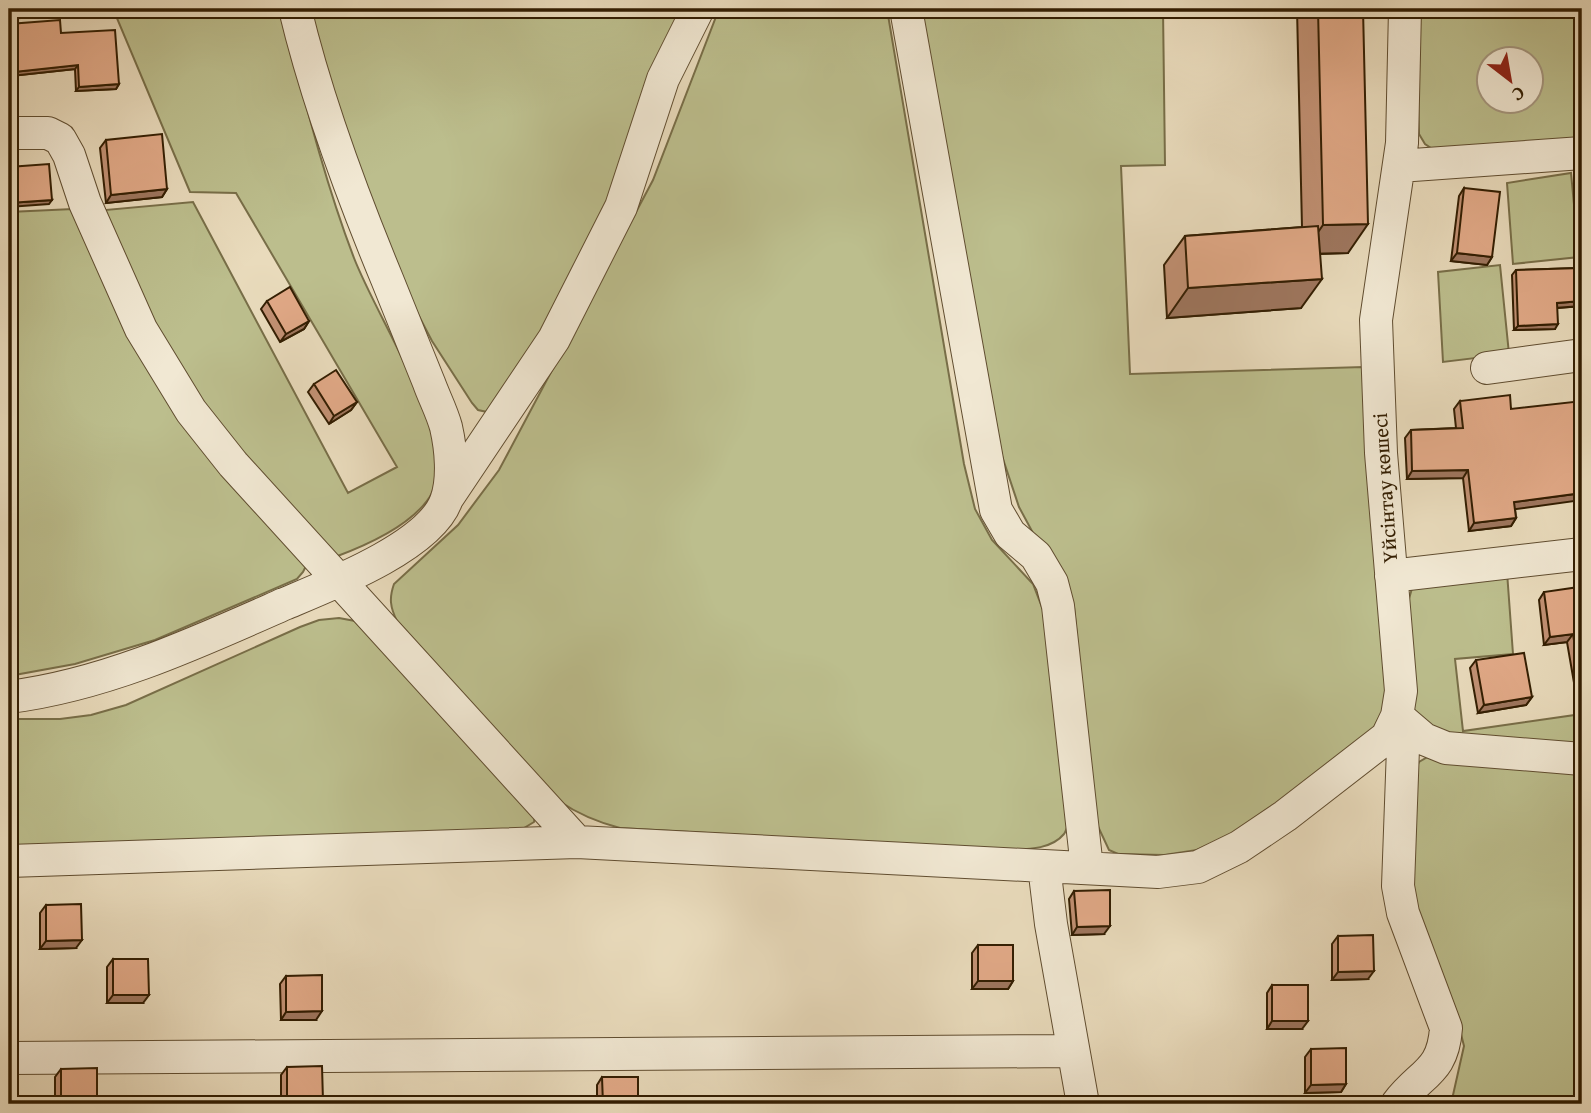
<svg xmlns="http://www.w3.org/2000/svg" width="1591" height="1113" viewBox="0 0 1591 1113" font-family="'Gentium Book Plus',serif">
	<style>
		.green { fill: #bcbe8d; stroke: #786e48; stroke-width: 2; fill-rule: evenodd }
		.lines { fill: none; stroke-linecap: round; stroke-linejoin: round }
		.minor-casing { stroke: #604d30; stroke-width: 34 }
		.minor { stroke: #f1e8d3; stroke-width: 32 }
		.wall { fill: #c29174; stroke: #331e02; stroke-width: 2 }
		.shaded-wall { fill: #9e765e; stroke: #331e02; stroke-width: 2 }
		.building { fill: #e1a987; stroke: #331e02; stroke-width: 2 }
		.labels { text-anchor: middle; stroke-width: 5; stroke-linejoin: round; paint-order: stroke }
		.street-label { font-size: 21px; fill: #331e02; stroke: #f1e8d3 }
	</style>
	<rect width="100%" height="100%" fill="#e9dbbc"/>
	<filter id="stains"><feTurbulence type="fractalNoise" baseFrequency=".00286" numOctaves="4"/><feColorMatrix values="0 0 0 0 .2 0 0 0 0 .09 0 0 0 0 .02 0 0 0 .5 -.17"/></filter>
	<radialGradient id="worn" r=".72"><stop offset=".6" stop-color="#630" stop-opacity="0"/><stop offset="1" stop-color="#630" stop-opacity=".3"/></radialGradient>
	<path class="green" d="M 9,9 L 281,9 C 303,93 323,177 354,258 C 376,315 443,417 438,474 C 434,516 370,544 335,557 L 183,388 L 94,211 L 193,202 L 348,493 L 397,467 L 236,193 L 190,192 L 114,11 L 9,19 Z
		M 311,9 L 684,9 L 605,215 L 573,282 L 492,413 L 478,410 L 472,403 L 432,341 L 399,278 L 323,64 Z
		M 719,9 L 887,9 L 964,464 L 975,509 L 992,540 L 1033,584 L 1043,610 L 1070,818 C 1068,823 1067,830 1064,834 C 1050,851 1023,849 1004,850 L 620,828 C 597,822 578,814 559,801 L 397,621 C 390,607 389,598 394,584 L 458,525 L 499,470 L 653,180 Z
		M 921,9 L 1163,9 L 1165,165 L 1121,166 L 1130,374 L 1363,367 L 1388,687 L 1383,710 L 1372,731 L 1354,750 L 1228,836 L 1197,850 L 1164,855 L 1118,854 L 1109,850 L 1095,820 L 1074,607 L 1066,580 L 1033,533 L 1019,507 L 1002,456 Z
		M 1415,9 L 1582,9 L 1582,142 L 1434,150 L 1425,144 L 1419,134 ZM 1490,60 L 1532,60 L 1532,102 L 1490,102 Z
		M 1571,173 L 1579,257 L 1513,264 L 1507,183 Z
		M 73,209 L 307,564 L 303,572 L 297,579 L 155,640 L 75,664 L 9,676 L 9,212 Z
		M 1500,265 L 1509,354 L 1443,362 L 1438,272 Z
		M 1507,572 L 1513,654 L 1455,659 L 1463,731 L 1582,714 L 1582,752 L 1461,744 L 1419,721 L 1414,709 L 1406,609 L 1413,585 Z
		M 339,618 L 355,621 L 535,815 L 534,822 L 519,831 L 9,851 L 9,719 L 60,719 L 91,715 L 126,705 L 300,627 L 319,620 Z
		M 1431,755 L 1582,766 L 1582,1104 L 1451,1104 L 1464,1046 L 1458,1022 L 1408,892 L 1413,775 L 1419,762 Z"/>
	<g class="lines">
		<g class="minor-casing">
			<path id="minor" d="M 906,9 L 996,510 L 1010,534 L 1036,556 L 1052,583 L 1058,606 L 1087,868
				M 9,133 L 48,133 L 60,139 L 69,155 L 85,203 L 141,329 L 191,411 L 233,464 L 577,842
				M 1399,166 L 1582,153
				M 1487,368 L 1582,355
				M 448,497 L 554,339 L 621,207 L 663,79 L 698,9
				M 1391,576 L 1582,554
				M 9,697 C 105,685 196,643 284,604 C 327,586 429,547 446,501 C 454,479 451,449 446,427 C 442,412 434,397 429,383 C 415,348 401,314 387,279 C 351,192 317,101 295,9
				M 9,861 L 577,842 L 1044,866
				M 9,1058 L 1073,1051
				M 1083,1104 L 1051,924 L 1044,866 L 1158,872 L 1198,867 L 1239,847 L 1285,816 L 1387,737 L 1397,716 L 1401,691 L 1381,453 L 1376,320 L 1402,143 L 1405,9
				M 1397,1104 C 1421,1072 1443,1073 1446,1028 L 1403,913 L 1398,886 L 1403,748 L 1397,716 L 1424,739 L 1446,748 L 1582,759"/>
		</g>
		<use href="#minor" class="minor"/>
	</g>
	<path class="wall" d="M 1297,9 L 1363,9 L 1348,253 L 1320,254 L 1301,308 L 1167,318 L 1164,265 L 1185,236 L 1302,227 Z
		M 9,24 L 61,33 L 119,84 L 116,89 L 76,91 L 75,69 L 11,76 L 9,51 Z
		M 106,140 L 167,189 L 162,197 L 106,203 L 100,148 Z
		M 1464,188 L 1492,257 L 1487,265 L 1451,261 L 1459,196 Z
		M 1580,264 L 1582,306 L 1557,308 L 1555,329 L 1514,330 L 1512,275 L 1516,270 L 1577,268 Z
		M 267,301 L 309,321 L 304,329 L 280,342 L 261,309 Z
		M 314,384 L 357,402 L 351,410 L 329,424 L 308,392 Z
		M 1460,401 L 1515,509 L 1516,518 L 1511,526 L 1469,531 L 1463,478 L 1407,479 L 1405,438 L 1411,430 L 1456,428 L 1454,409 Z
		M 1544,592 L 1582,593 L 1582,699 L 1577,700 L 1567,642 L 1544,645 L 1539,600 Z
		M 1476,660 L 1532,697 L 1526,705 L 1478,713 L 1470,668 Z
		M 1074,891 L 1104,934 L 1072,935 L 1069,899 Z
		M 46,905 L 76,948 L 40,949 L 40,913 Z
		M 1338,936 L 1368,979 L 1332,980 L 1332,944 Z
		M 978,945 L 1013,981 L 1008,989 L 972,989 L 972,953 Z
		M 113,959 L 143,1003 L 107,1003 L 107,967 Z
		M 286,976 L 316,1020 L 281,1020 L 280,984 Z
		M 1272,985 L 1302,1029 L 1267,1029 L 1267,993 Z
		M 1311,1049 L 1346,1084 L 1341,1092 L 1305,1093 L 1305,1057 Z
		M 287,1067 L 323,1101 L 320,1104 L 281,1104 L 281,1075 Z
		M 61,1069 L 97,1104 L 55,1104 L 55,1077 Z
		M 602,1077 L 638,1104 L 597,1104 L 597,1085 Z"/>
	<path class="shaded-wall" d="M 78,65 L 75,69 L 11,76 L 14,72 Z
		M 119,84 L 116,89 L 76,91 L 79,87 Z
		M 167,189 L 162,197 L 106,203 L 111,195 Z
		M 52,200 L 49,204 L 9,207 L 9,203 Z
		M 1368,224 L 1348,253 L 1303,254 L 1323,225 Z
		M 1457,253 L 1492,257 L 1487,265 L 1451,261 Z
		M 1322,279 L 1301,308 L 1167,318 L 1188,288 Z
		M 1582,301 L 1582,306 L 1554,308 L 1557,303 Z
		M 309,321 L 304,329 L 280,342 L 286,334 Z
		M 1558,324 L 1555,329 L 1514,330 L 1518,326 Z
		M 357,402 L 351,410 L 329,424 L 334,416 Z
		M 1468,470 L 1463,478 L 1407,479 L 1412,471 Z
		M 1582,493 L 1582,500 L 1509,510 L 1514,502 Z
		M 1516,518 L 1511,526 L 1469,531 L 1474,523 Z
		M 1573,634 L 1567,642 L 1544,645 L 1550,637 Z
		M 1582,692 L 1582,699 L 1577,700 Z
		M 1532,697 L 1526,705 L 1478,713 L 1484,705 Z
		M 1110,926 L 1104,934 L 1072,935 L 1077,927 Z
		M 82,940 L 76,948 L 40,949 L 46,941 Z
		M 1374,971 L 1368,979 L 1332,980 L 1338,972 Z
		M 978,981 L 1013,981 L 1008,989 L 972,989 Z
		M 113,995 L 149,995 L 143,1003 L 107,1003 Z
		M 322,1011 L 316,1020 L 281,1020 L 286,1012 Z
		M 1272,1021 L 1308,1021 L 1302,1029 L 1267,1029 Z
		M 1346,1084 L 1341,1092 L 1305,1093 L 1311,1085 Z
		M 287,1101 L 323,1101 L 320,1104 L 285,1104 Z"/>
	<path class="building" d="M 1318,9 L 1363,9 L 1368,224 L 1323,225 Z
		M 60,20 L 61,33 L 115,30 L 119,84 L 79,87 L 78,65 L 14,72 L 9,24 Z
		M 162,134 L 167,189 L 111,195 L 106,140 Z
		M 49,164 L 52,200 L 9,203 L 9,167 Z
		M 1464,188 L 1500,192 L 1492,257 L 1457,253 Z
		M 1318,226 L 1322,279 L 1188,288 L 1185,236 Z
		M 1582,263 L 1582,301 L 1557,303 L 1558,324 L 1518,326 L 1516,270 L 1580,268 L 1580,264 Z
		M 290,287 L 309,321 L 286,334 L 267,301 Z
		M 336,370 L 357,402 L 334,416 L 314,384 Z
		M 1510,395 L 1511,409 L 1582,401 L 1582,493 L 1514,502 L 1516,518 L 1474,523 L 1468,470 L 1412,471 L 1411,430 L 1463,428 L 1460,401 Z
		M 1579,587 L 1579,593 L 1582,593 L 1582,691 L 1573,634 L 1550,637 L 1544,592 Z
		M 1524,653 L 1532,697 L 1484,705 L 1476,660 Z
		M 1110,890 L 1110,926 L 1077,927 L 1074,891 Z
		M 81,904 L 82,940 L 46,941 L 46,905 Z
		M 1373,935 L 1374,971 L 1338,972 L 1338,936 Z
		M 978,945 L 1013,945 L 1013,981 L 978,981 Z
		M 113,959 L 148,959 L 149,995 L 113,995 Z
		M 322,975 L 322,1011 L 286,1012 L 286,976 Z
		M 1272,985 L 1308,985 L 1308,1021 L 1272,1021 Z
		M 1346,1048 L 1346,1084 L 1311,1085 L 1311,1049 Z
		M 322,1066 L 323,1101 L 287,1101 L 287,1067 Z
		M 97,1068 L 97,1104 L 61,1104 L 61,1069 Z
		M 602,1077 L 638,1077 L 638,1104 L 603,1104 Z"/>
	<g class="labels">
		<g class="street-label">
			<text transform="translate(1385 488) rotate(-94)" y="7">Үйсінтау көшесі</text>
		</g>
	</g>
	<rect width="1591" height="1113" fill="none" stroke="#e9dbbc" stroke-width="35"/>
	<rect x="10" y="10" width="1570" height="1092" fill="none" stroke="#331e02" stroke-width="3.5"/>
	<rect x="18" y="18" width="1556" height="1078" fill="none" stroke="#331e02" stroke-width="2"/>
	<g transform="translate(1510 80) rotate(149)"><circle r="33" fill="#f1e8d3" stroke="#a5977f" stroke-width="2"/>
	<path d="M0-5L12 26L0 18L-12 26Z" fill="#8f2418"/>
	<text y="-10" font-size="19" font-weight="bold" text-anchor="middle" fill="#331e02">С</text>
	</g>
	<rect width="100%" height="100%" filter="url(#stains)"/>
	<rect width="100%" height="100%" fill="url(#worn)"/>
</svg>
